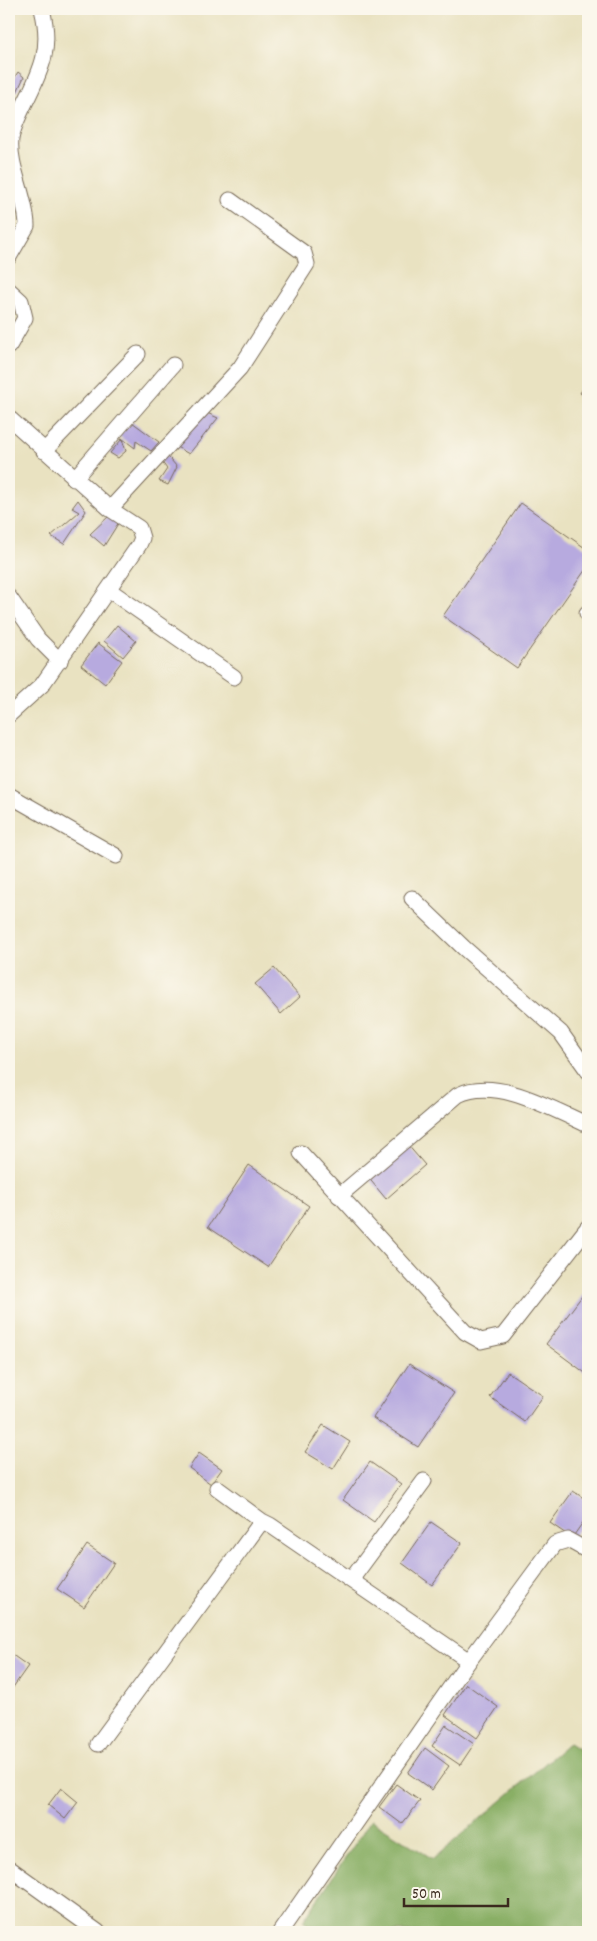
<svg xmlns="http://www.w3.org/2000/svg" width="597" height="1941" viewBox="0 0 597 1941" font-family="Dekko,sans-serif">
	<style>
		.forest { fill: #89af65; stroke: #626c42 }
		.building { fill: #b7aadf }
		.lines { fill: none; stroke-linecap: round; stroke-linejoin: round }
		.minor-casing { stroke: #786a57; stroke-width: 17 }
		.minor { stroke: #fff; stroke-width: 15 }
	</style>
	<rect width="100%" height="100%" fill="#fbf7ec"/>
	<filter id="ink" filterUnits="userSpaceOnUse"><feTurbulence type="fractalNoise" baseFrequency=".02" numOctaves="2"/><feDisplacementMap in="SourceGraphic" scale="10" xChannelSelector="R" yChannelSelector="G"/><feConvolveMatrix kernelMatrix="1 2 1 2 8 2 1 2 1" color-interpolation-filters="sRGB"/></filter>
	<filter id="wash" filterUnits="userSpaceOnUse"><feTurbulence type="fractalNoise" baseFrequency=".0096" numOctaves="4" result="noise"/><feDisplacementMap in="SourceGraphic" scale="20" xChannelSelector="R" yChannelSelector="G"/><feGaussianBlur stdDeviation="1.12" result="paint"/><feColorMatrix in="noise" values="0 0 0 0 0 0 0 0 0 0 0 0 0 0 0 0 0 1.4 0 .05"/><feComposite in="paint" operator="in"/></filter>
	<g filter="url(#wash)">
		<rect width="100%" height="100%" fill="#e9e2c1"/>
		<path class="forest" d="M 569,1743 L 588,1755 L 588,1932 L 317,1932 L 303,1921 L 371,1820 L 433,1859 Z"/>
		<g id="blocks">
			<path class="building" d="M 18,72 L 24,77 L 17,92 L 9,86 Z
				M 588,381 L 588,399 L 580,393 Z
				M 205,412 L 218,418 L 189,454 L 171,444 Z
				M 132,422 L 159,442 L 151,451 L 136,441 L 135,448 L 119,436 Z
				M 122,439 L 126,451 L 118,458 L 110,453 Z
				M 164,452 L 177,467 L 168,485 L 159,481 L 167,469 L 161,461 Z
				M 78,500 L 86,511 L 64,544 L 51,536 L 79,512 L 72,508 Z
				M 521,503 L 588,550 L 588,566 L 517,668 L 443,616 Z
				M 110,515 L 119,522 L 104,546 L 90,534 Z
				M 117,625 L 136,641 L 123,657 L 104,641 Z
				M 98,643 L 122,661 L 105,684 L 81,665 Z
				M 274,968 L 300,997 L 281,1014 L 255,984 Z
				M 406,1143 L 425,1165 L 386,1199 L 367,1176 Z
				M 249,1165 L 309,1206 L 268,1267 L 208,1227 Z
				M 588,1288 L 588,1375 L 546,1344 Z
				M 409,1364 L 454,1393 L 418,1447 L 373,1418 Z
				M 508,1372 L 543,1396 L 525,1422 L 490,1397 Z
				M 323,1425 L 350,1442 L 333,1469 L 305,1452 Z
				M 199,1453 L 222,1469 L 211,1484 L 189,1468 Z
				M 370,1462 L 401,1484 L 374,1522 L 343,1500 Z
				M 573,1491 L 588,1501 L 588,1515 L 572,1538 L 550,1523 Z
				M 431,1522 L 462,1543 L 432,1585 L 402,1563 Z
				M 87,1545 L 114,1563 L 84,1607 L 57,1589 Z
				M 11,1654 L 28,1666 L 9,1693 L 9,1657 Z
				M 466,1684 L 498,1707 L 477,1738 L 445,1715 Z
				M 446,1725 L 474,1744 L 460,1765 L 432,1746 Z
				M 425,1748 L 449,1766 L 432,1790 L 408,1773 Z
				M 396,1784 L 420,1801 L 402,1824 L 379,1807 Z
				M 61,1788 L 78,1802 L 65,1819 L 48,1805 Z"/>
		</g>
	</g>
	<g filter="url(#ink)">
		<use href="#blocks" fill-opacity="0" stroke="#786a57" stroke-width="1"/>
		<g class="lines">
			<g class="minor-casing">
				<path id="minor" d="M 9,257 L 27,226 C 27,199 8,165 11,139 C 13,127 19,115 25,103 C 42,69 52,48 42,9
					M 9,290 L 21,301 L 25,318 L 9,346
					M 9,418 L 110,509 L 240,368 L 307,264 L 304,253 L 230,200
					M 44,451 L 138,354
					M 74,479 L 173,365
					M 109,590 L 234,677
					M 9,597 L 38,639 L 60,661
					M 587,613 L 588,614
					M 9,715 L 42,685 L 139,545 L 142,538 L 139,528 L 110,509
					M 9,795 L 116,856
					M 412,898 L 464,948 L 561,1033 L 588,1071
					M 301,1153 L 465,1332 L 481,1341 L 503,1336 L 588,1227
					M 339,1196 L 458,1095 C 496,1076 552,1109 588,1125
					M 217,1488 L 262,1521
					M 351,1580 L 424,1481
					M 98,1744 L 262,1521 L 270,1525 L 469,1661
					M 9,1868 L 98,1932
					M 280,1932 L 463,1669 L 555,1544 L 568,1540 L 588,1551"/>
			</g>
			<use href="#minor" class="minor"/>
		</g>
	</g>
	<rect width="597" height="1941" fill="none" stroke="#fbf7ec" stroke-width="30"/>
	<path d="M404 1898v8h104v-8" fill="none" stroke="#3b2a1e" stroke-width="2.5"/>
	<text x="412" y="1898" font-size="15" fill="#3b2a1e" stroke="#fbf7ec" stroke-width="4" paint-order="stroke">50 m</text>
</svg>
